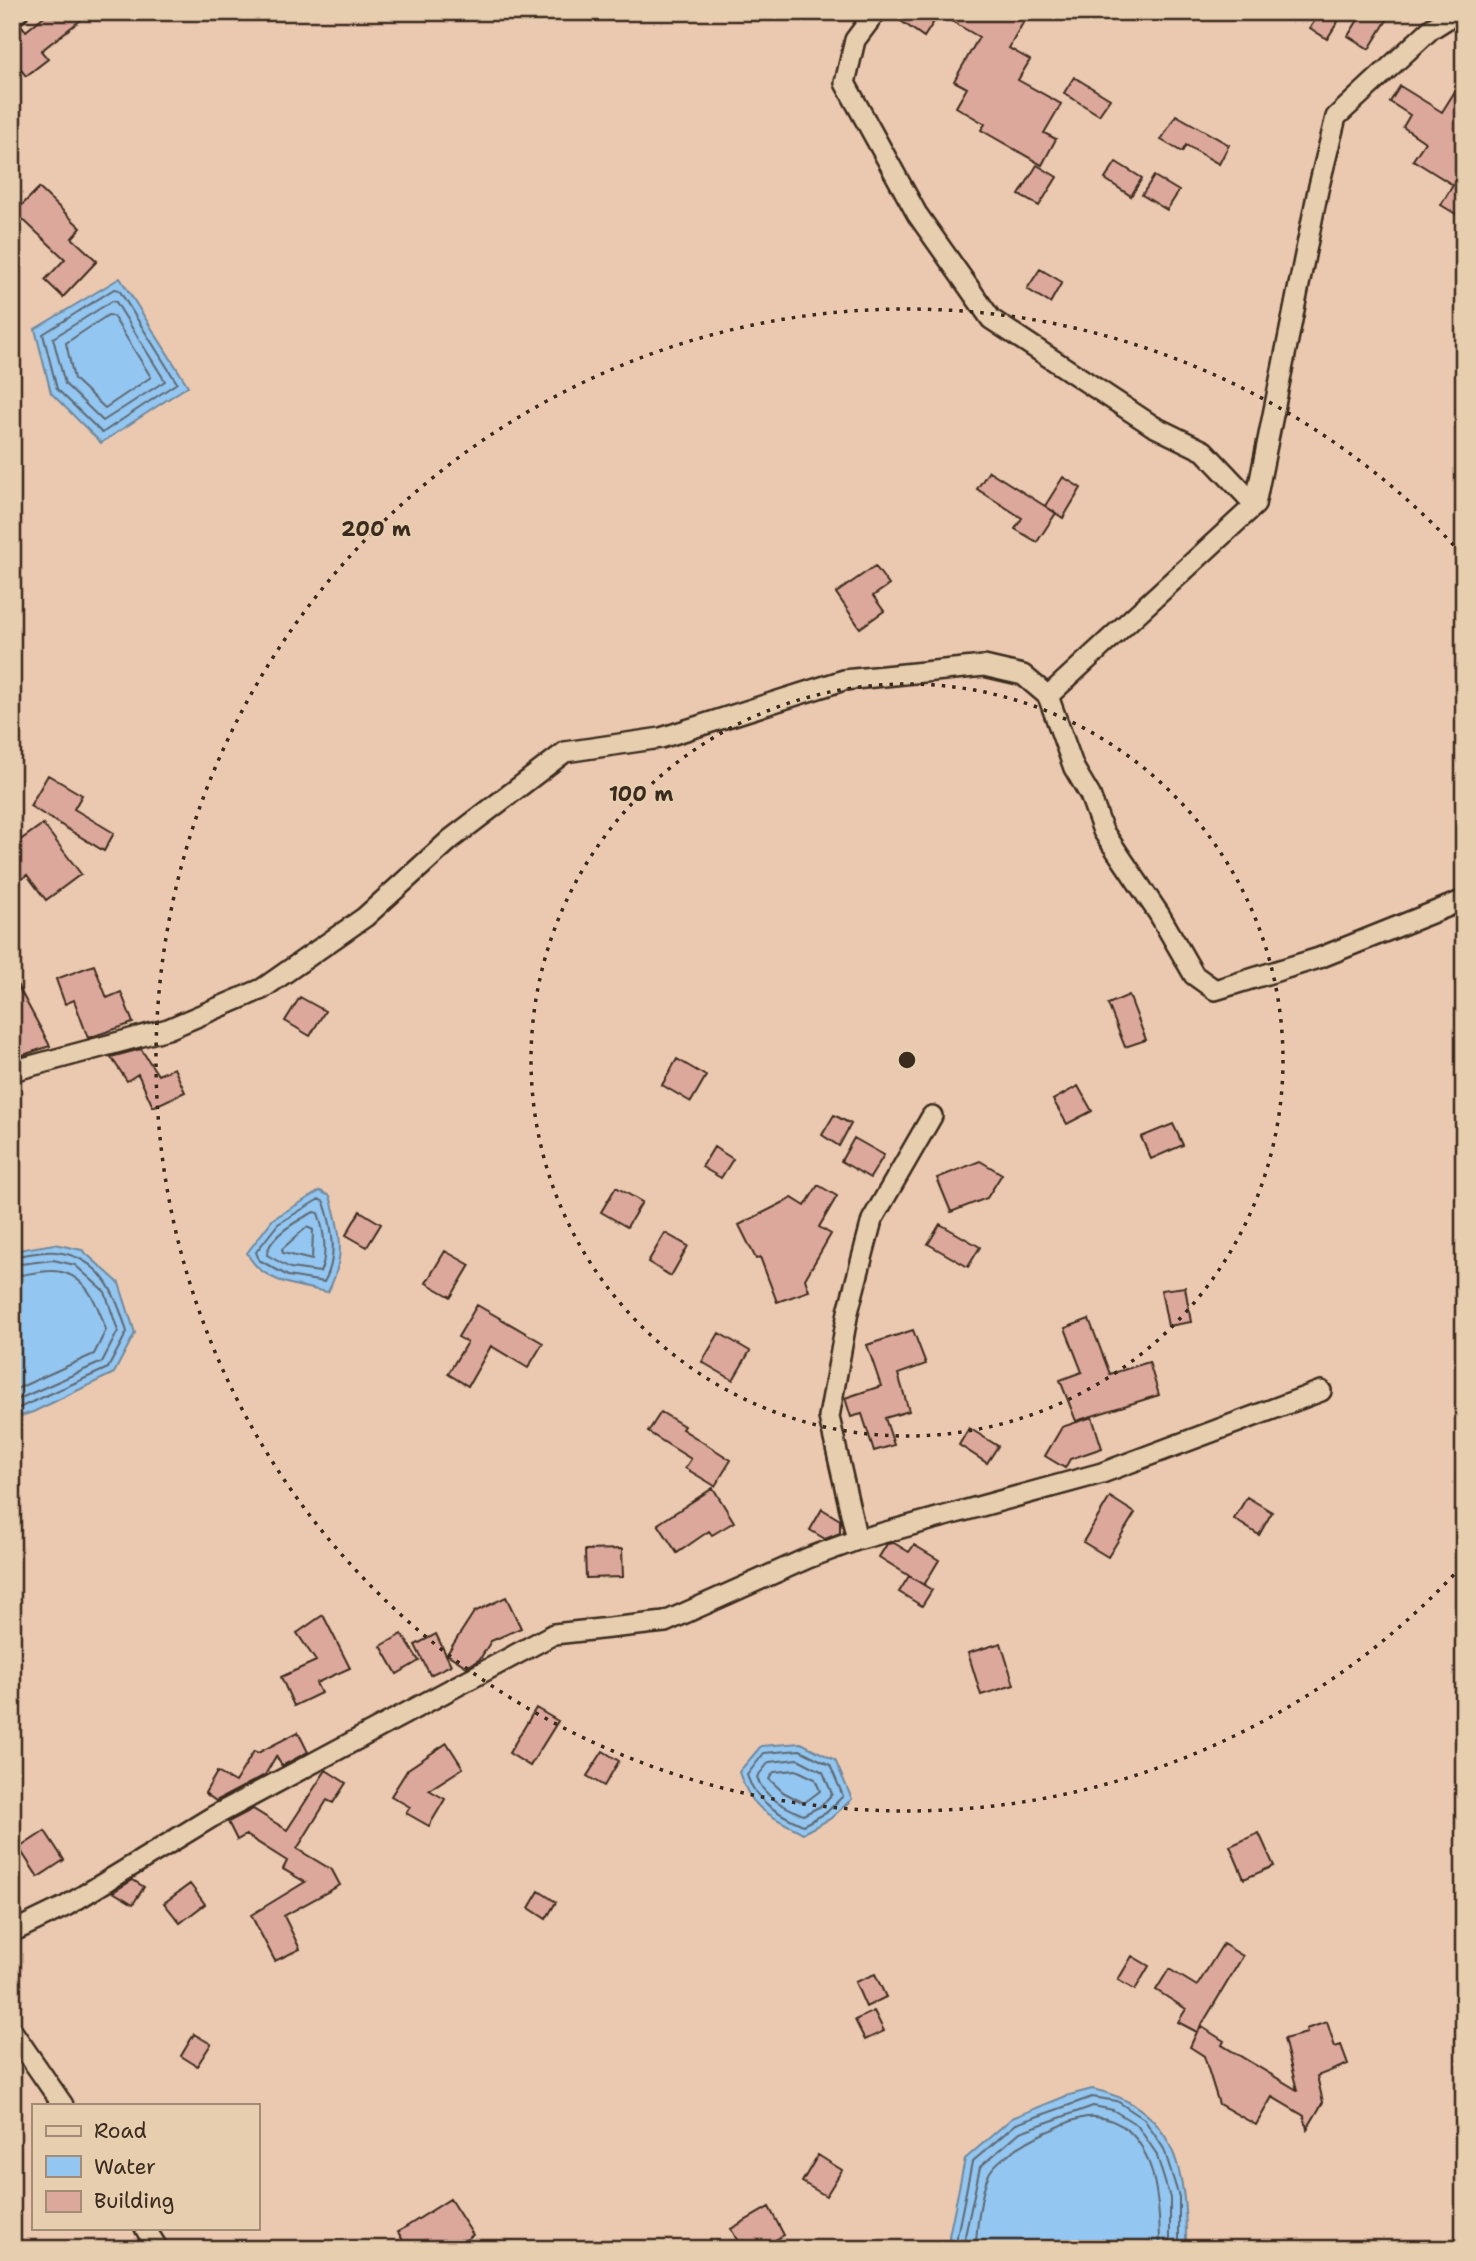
<svg xmlns="http://www.w3.org/2000/svg" width="1476" height="2261" viewBox="0 0 1476 2261" font-family="'Shantell Sans',sans-serif">
	<style>
		.water { fill: #93c6f0; stroke: #70889c; stroke-width: 2 }
		.lines { fill: none; stroke-linecap: round; stroke-linejoin: round }
		.shore { stroke: #5e6872; stroke-width: 2 }
		.building { fill: #dda89c; stroke: #3b2a1e; stroke-width: 2 }
		.minor-casing { stroke: #3b2a1e; stroke-width: 24 }
		.minor { stroke: #e6ceaf; stroke-width: 19 }
		.ring { fill: none; stroke: #3b2a1e; stroke-width: 3.5; stroke-dasharray: 3.5 7 }
		.centre { fill: #3b2a1e; stroke: #e6ceaf; stroke-width: 3.5 }
		.ring-label { font-size: 21px; text-anchor: middle; font-weight: bold; fill: #3b2a1e; stroke: #e6ceaf; stroke-width: 5; stroke-linejoin: round; paint-order: stroke }
	</style>
	<rect width="100%" height="100%" fill="#ebc9b0"/>
	<filter id="ink" filterUnits="userSpaceOnUse"><feTurbulence type="fractalNoise" baseFrequency=".0143" numOctaves="2"/><feDisplacementMap in="SourceGraphic" scale="14" xChannelSelector="R" yChannelSelector="G"/><feConvolveMatrix kernelMatrix="1 2 1 2 8 2 1 2 1" color-interpolation-filters="sRGB"/></filter>
	<g filter="url(#ink)">
		<path class="water" d="M 120,278 L 188,386 L 101,443 L 51,393 L 35,329 Z
			M 320,1191 L 330,1196 C 341,1233 346,1257 328,1292 C 298,1286 262,1283 247,1253 L 273,1219 Z
			M 54,1244 L 82,1250 L 119,1283 L 135,1333 L 114,1373 L 33,1412 L 12,1419 L 12,1251 Z
			M 801,1743 L 835,1760 L 852,1799 L 830,1819 L 803,1833 C 769,1815 751,1810 739,1772 L 761,1746 Z
			M 1092,2089 C 1176,2106 1187,2174 1186,2249 L 950,2249 L 949,2236 L 965,2159 L 1012,2118 L 1066,2096 Z"/>
		<g class="lines">
			<path class="shore" d="M 114,289 L 119,290 L 177,383 L 102,433 L 57,389 L 43,334 Z
				M 112,301 L 116,302 L 165,381 L 103,421 L 65,384 L 53,338 Z
				M 108,315 L 113,316 L 151,377 L 105,408 L 74,379 L 66,343 Z
				M 319,1199 L 324,1202 C 333,1229 338,1258 324,1282 L 288,1276 L 259,1260 L 256,1252 L 278,1224 Z
				M 314,1212 L 318,1213 C 324,1230 328,1256 320,1272 L 290,1268 L 267,1255 C 268,1236 298,1220 314,1212 Z
				M 307,1227 L 313,1230 L 312,1260 L 283,1253 L 282,1249 Z
				M 12,1256 C 26,1256 42,1250 56,1252 C 101,1257 116,1294 127,1332 L 108,1368 L 12,1411
				M 12,1265 L 53,1260 L 75,1265 L 105,1292 L 118,1331 L 102,1362 L 12,1402
				M 12,1276 C 25,1275 38,1271 51,1271 C 84,1270 98,1304 106,1330 L 94,1354 L 12,1391
				M 800,1750 L 830,1765 L 843,1796 L 826,1813 L 803,1825 C 778,1814 755,1801 747,1775 L 764,1753 Z
				M 798,1759 L 823,1772 L 832,1794 L 821,1806 L 803,1815 C 785,1807 763,1797 757,1777 L 769,1762 Z
				M 796,1770 L 815,1779 L 820,1791 L 804,1803 L 783,1792 L 769,1779 L 774,1772 Z
				M 957,2249 L 957,2236 L 972,2162 L 1016,2124 L 1092,2097 L 1117,2101 L 1144,2119 L 1164,2149 L 1179,2197 L 1179,2249
				M 966,2249 L 965,2236 L 980,2167 L 1020,2132 L 1093,2106 L 1113,2110 L 1137,2125 L 1156,2153 L 1170,2198 L 1170,2249
				M 976,2249 C 976,2231 981,2190 989,2174 C 996,2159 1029,2140 1044,2133 C 1059,2127 1079,2115 1095,2117 C 1157,2122 1160,2204 1160,2249"/>
		</g>
		<path class="building" d="M 49,12 L 91,12 L 41,51 L 48,59 L 26,76 L 12,58 L 12,29 L 21,25 L 26,31 Z
			M 888,12 L 1029,12 L 1009,48 L 1030,60 L 1018,80 L 1061,104 L 1044,133 L 1056,139 L 1042,165 L 981,130 L 985,124 L 956,107 L 967,88 L 954,81 L 979,37 L 939,14 L 924,37 Z
			M 1320,12 L 1344,12 L 1327,39 L 1310,28 Z
			M 1363,12 L 1392,12 L 1369,49 L 1348,36 Z
			M 1074,77 L 1110,99 L 1099,115 L 1064,93 Z
			M 1464,77 L 1464,219 L 1441,205 L 1453,185 L 1413,160 L 1425,142 L 1403,127 L 1410,115 L 1390,102 L 1400,86 L 1442,112 Z
			M 1176,115 L 1229,145 L 1219,164 L 1186,145 L 1182,152 L 1161,140 Z
			M 1116,162 L 1142,178 L 1131,196 L 1105,179 Z
			M 1037,165 L 1057,177 L 1039,206 L 1019,195 Z
			M 1154,176 L 1179,191 L 1167,210 L 1142,195 Z
			M 39,188 L 81,228 L 72,238 L 97,261 L 63,297 L 45,280 L 65,259 L 15,212 Z
			M 1040,269 L 1062,282 L 1050,303 L 1027,289 Z
			M 989,471 L 1056,513 L 1037,542 L 1015,529 L 1022,518 L 977,489 Z
			M 1063,477 L 1081,488 L 1063,518 L 1045,506 Z
			M 875,566 L 889,585 L 873,596 L 884,611 L 860,628 L 836,593 Z
			M 48,775 L 82,795 L 74,809 L 114,833 L 104,851 L 30,806 Z
			M 43,824 L 81,874 L 46,900 L 27,875 L 12,886 L 12,846 Z
			M 94,965 L 107,998 L 121,992 L 133,1023 L 88,1038 L 74,1000 L 65,1004 L 56,979 Z
			M 12,975 L 50,1046 L 17,1057 L 12,1046 Z
			M 1129,995 L 1146,1040 L 1125,1047 L 1108,1004 Z
			M 300,997 L 325,1011 L 310,1036 L 285,1021 Z
			M 141,1049 L 158,1075 L 174,1068 L 185,1092 L 153,1107 L 138,1074 L 127,1081 L 111,1057 Z
			M 677,1059 L 706,1076 L 691,1102 L 662,1085 Z
			M 1078,1086 L 1092,1111 L 1067,1124 L 1053,1100 Z
			M 834,1115 L 851,1124 L 839,1146 L 822,1135 Z
			M 1173,1124 L 1183,1145 L 1151,1159 L 1141,1137 Z
			M 854,1138 L 884,1155 L 870,1178 L 841,1161 Z
			M 714,1147 L 733,1159 L 721,1178 L 702,1167 Z
			M 980,1161 L 1002,1174 L 987,1198 L 951,1212 L 937,1178 Z
			M 818,1185 L 837,1196 L 819,1227 L 831,1234 L 805,1279 L 809,1291 L 777,1302 L 760,1257 L 756,1259 L 739,1225 L 792,1198 L 805,1206 Z
			M 616,1187 L 642,1202 L 627,1227 L 601,1212 Z
			M 360,1211 L 381,1224 L 367,1247 L 346,1235 Z
			M 940,1224 L 980,1247 L 968,1267 L 928,1244 Z
			M 665,1233 L 688,1246 L 671,1276 L 648,1262 Z
			M 445,1251 L 470,1265 L 451,1297 L 426,1283 Z
			M 1185,1287 L 1191,1322 L 1168,1326 L 1161,1290 Z
			M 477,1305 L 543,1343 L 528,1368 L 491,1346 L 468,1386 L 448,1374 L 467,1342 L 458,1337 Z
			M 1089,1319 L 1110,1374 L 1149,1362 L 1159,1395 L 1076,1421 L 1060,1380 L 1082,1372 L 1065,1328 Z
			M 913,1330 L 926,1364 L 898,1374 L 909,1411 L 885,1418 L 894,1445 L 874,1451 L 862,1414 L 851,1417 L 845,1398 L 881,1386 L 867,1345 Z
			M 719,1333 L 750,1351 L 733,1380 L 702,1362 Z
			M 661,1412 L 684,1426 L 682,1429 L 731,1460 L 715,1486 L 685,1468 L 691,1459 L 648,1432 Z
			M 1092,1417 L 1102,1448 L 1070,1459 L 1065,1468 L 1045,1456 L 1062,1427 Z
			M 969,1428 L 998,1446 L 987,1463 L 959,1445 Z
			M 713,1488 L 734,1522 L 712,1535 L 709,1531 L 677,1553 L 658,1524 Z
			M 1110,1497 L 1135,1513 L 1108,1557 L 1083,1542 Z
			M 1247,1497 L 1272,1512 L 1259,1535 L 1234,1519 Z
			M 822,1509 L 840,1520 L 840,1533 L 825,1539 L 810,1530 Z
			M 894,1543 L 909,1552 L 914,1545 L 939,1560 L 924,1585 L 879,1557 L 887,1544 Z
			M 622,1549 L 623,1577 L 586,1578 L 585,1550 Z
			M 909,1576 L 932,1590 L 922,1606 L 899,1592 Z
			M 506,1597 L 521,1628 L 491,1641 L 480,1659 L 467,1667 L 447,1654 L 474,1612 Z
			M 323,1615 L 350,1668 L 316,1683 L 321,1693 L 294,1706 L 281,1677 L 316,1661 L 297,1633 Z
			M 402,1634 L 419,1661 L 397,1674 L 381,1646 Z
			M 436,1634 L 451,1665 L 430,1675 L 415,1645 Z
			M 1001,1643 L 1014,1685 L 981,1695 L 968,1653 Z
			M 536,1708 L 558,1721 L 530,1766 L 509,1753 Z
			M 298,1732 L 308,1752 L 282,1766 L 276,1756 L 265,1775 L 216,1801 L 205,1793 L 217,1772 L 235,1782 L 254,1751 L 258,1753 Z
			M 447,1743 L 463,1768 L 429,1790 L 445,1799 L 429,1826 L 406,1813 L 410,1807 L 391,1796 L 408,1769 Z
			M 603,1751 L 619,1761 L 604,1786 L 587,1776 Z
			M 326,1770 L 346,1783 L 333,1803 L 327,1800 L 297,1849 L 332,1870 L 340,1885 L 284,1916 L 300,1949 L 275,1961 L 251,1915 L 305,1882 L 283,1869 L 287,1861 L 246,1835 L 237,1840 L 228,1822 L 253,1809 L 287,1830 Z
			M 45,1831 L 64,1860 L 38,1877 L 19,1848 Z
			M 1259,1833 L 1274,1866 L 1244,1879 L 1230,1846 Z
			M 133,1880 L 144,1887 L 133,1904 L 113,1892 Z
			M 190,1884 L 205,1904 L 180,1923 L 164,1903 Z
			M 539,1891 L 556,1902 L 546,1919 L 529,1908 Z
			M 1223,1944 L 1243,1956 L 1198,2031 L 1202,2027 L 1224,2041 L 1222,2045 L 1297,2090 L 1284,2039 L 1307,2033 L 1306,2029 L 1327,2022 L 1335,2047 L 1341,2045 L 1348,2064 L 1317,2076 L 1323,2102 L 1307,2129 L 1304,2116 L 1272,2097 L 1256,2125 L 1219,2104 L 1204,2056 L 1190,2047 L 1197,2032 L 1178,2022 L 1186,2009 L 1156,1990 L 1169,1969 L 1197,1986 Z
			M 1132,1956 L 1149,1966 L 1135,1990 L 1118,1980 Z
			M 875,1974 L 886,1997 L 866,2007 L 855,1982 Z
			M 874,2011 L 884,2031 L 865,2040 L 855,2020 Z
			M 194,2034 L 211,2044 L 197,2066 L 181,2056 Z
			M 818,2155 L 842,2170 L 826,2196 L 802,2182 Z
			M 450,2199 L 473,2235 L 452,2249 L 408,2249 L 398,2232 Z
			M 769,2207 L 784,2235 L 759,2249 L 742,2249 L 731,2229 Z"/>
		<g class="lines">
			<g class="minor-casing">
				<path id="minor" d="M 876,12 L 855,40 L 845,83 L 917,214 L 991,319 L 1153,426 L 1204,451 L 1255,505
					M 12,17 L 18,12
					M 1048,696 L 1255,505 L 1318,190 L 1336,117 L 1431,29 L 1458,12
					M 12,1071 L 168,1029 L 262,989 L 365,917 L 451,839 L 565,752 L 661,738 L 844,680 L 984,666 L 1023,675 L 1048,696 L 1074,768 L 1090,795 L 1103,831 L 1159,914 L 1194,975 L 1215,990 L 1319,958 L 1464,900
					M 857,1540 L 829,1417 L 848,1312 L 872,1220 L 932,1116
					M 12,1932 L 66,1906 L 212,1817 L 554,1634 L 665,1622 L 808,1558 L 857,1540 L 1102,1473 L 1321,1391
					M 12,2031 L 63,2105
					M 145,2228 L 158,2249"/>
			</g>
			<use href="#minor" class="minor"/>
		</g>
	</g>
	<g class="ring">
		<circle cx="907" cy="1060" r="376"/>
		<path d="M1461 1567A751 751 0 1 1 1461 553"/>
	</g>
	<circle cx="907" cy="1060" r="10" class="centre"/>
	<g class="ring-label">
		<text x="376" y="536">200 m</text>
		<text x="641" y="801">100 m</text>
	</g>
	<rect width="1476" height="2261" fill="none" stroke="#e6ceaf" stroke-width="42"/>
	<rect x="21" y="21" width="1434" height="2219" fill="none" stroke="#3b2a1e" stroke-width="2.5" filter="url(#ink)"/>
	<rect x="32" y="2104" width="228" height="126" fill="#e6ceaf" stroke="#a28c75" stroke-width="2"/>
	<rect x="46" y="2126" width="35" height="10" fill="#e6ceaf" stroke="#a28c75" stroke-width="2"/>
	<text x="94" y="2138" font-size="21" fill="#3b2a1e">Road</text>
	<rect x="46" y="2156" width="35" height="21" fill="#93c6f0" stroke="#a28c75" stroke-width="2"/>
	<text x="94" y="2174" font-size="21" fill="#3b2a1e">Water</text>
	<rect x="46" y="2191" width="35" height="21" fill="#dda89c" stroke="#a28c75" stroke-width="2"/>
	<text x="94" y="2208" font-size="21" fill="#3b2a1e">Building</text>
</svg>
